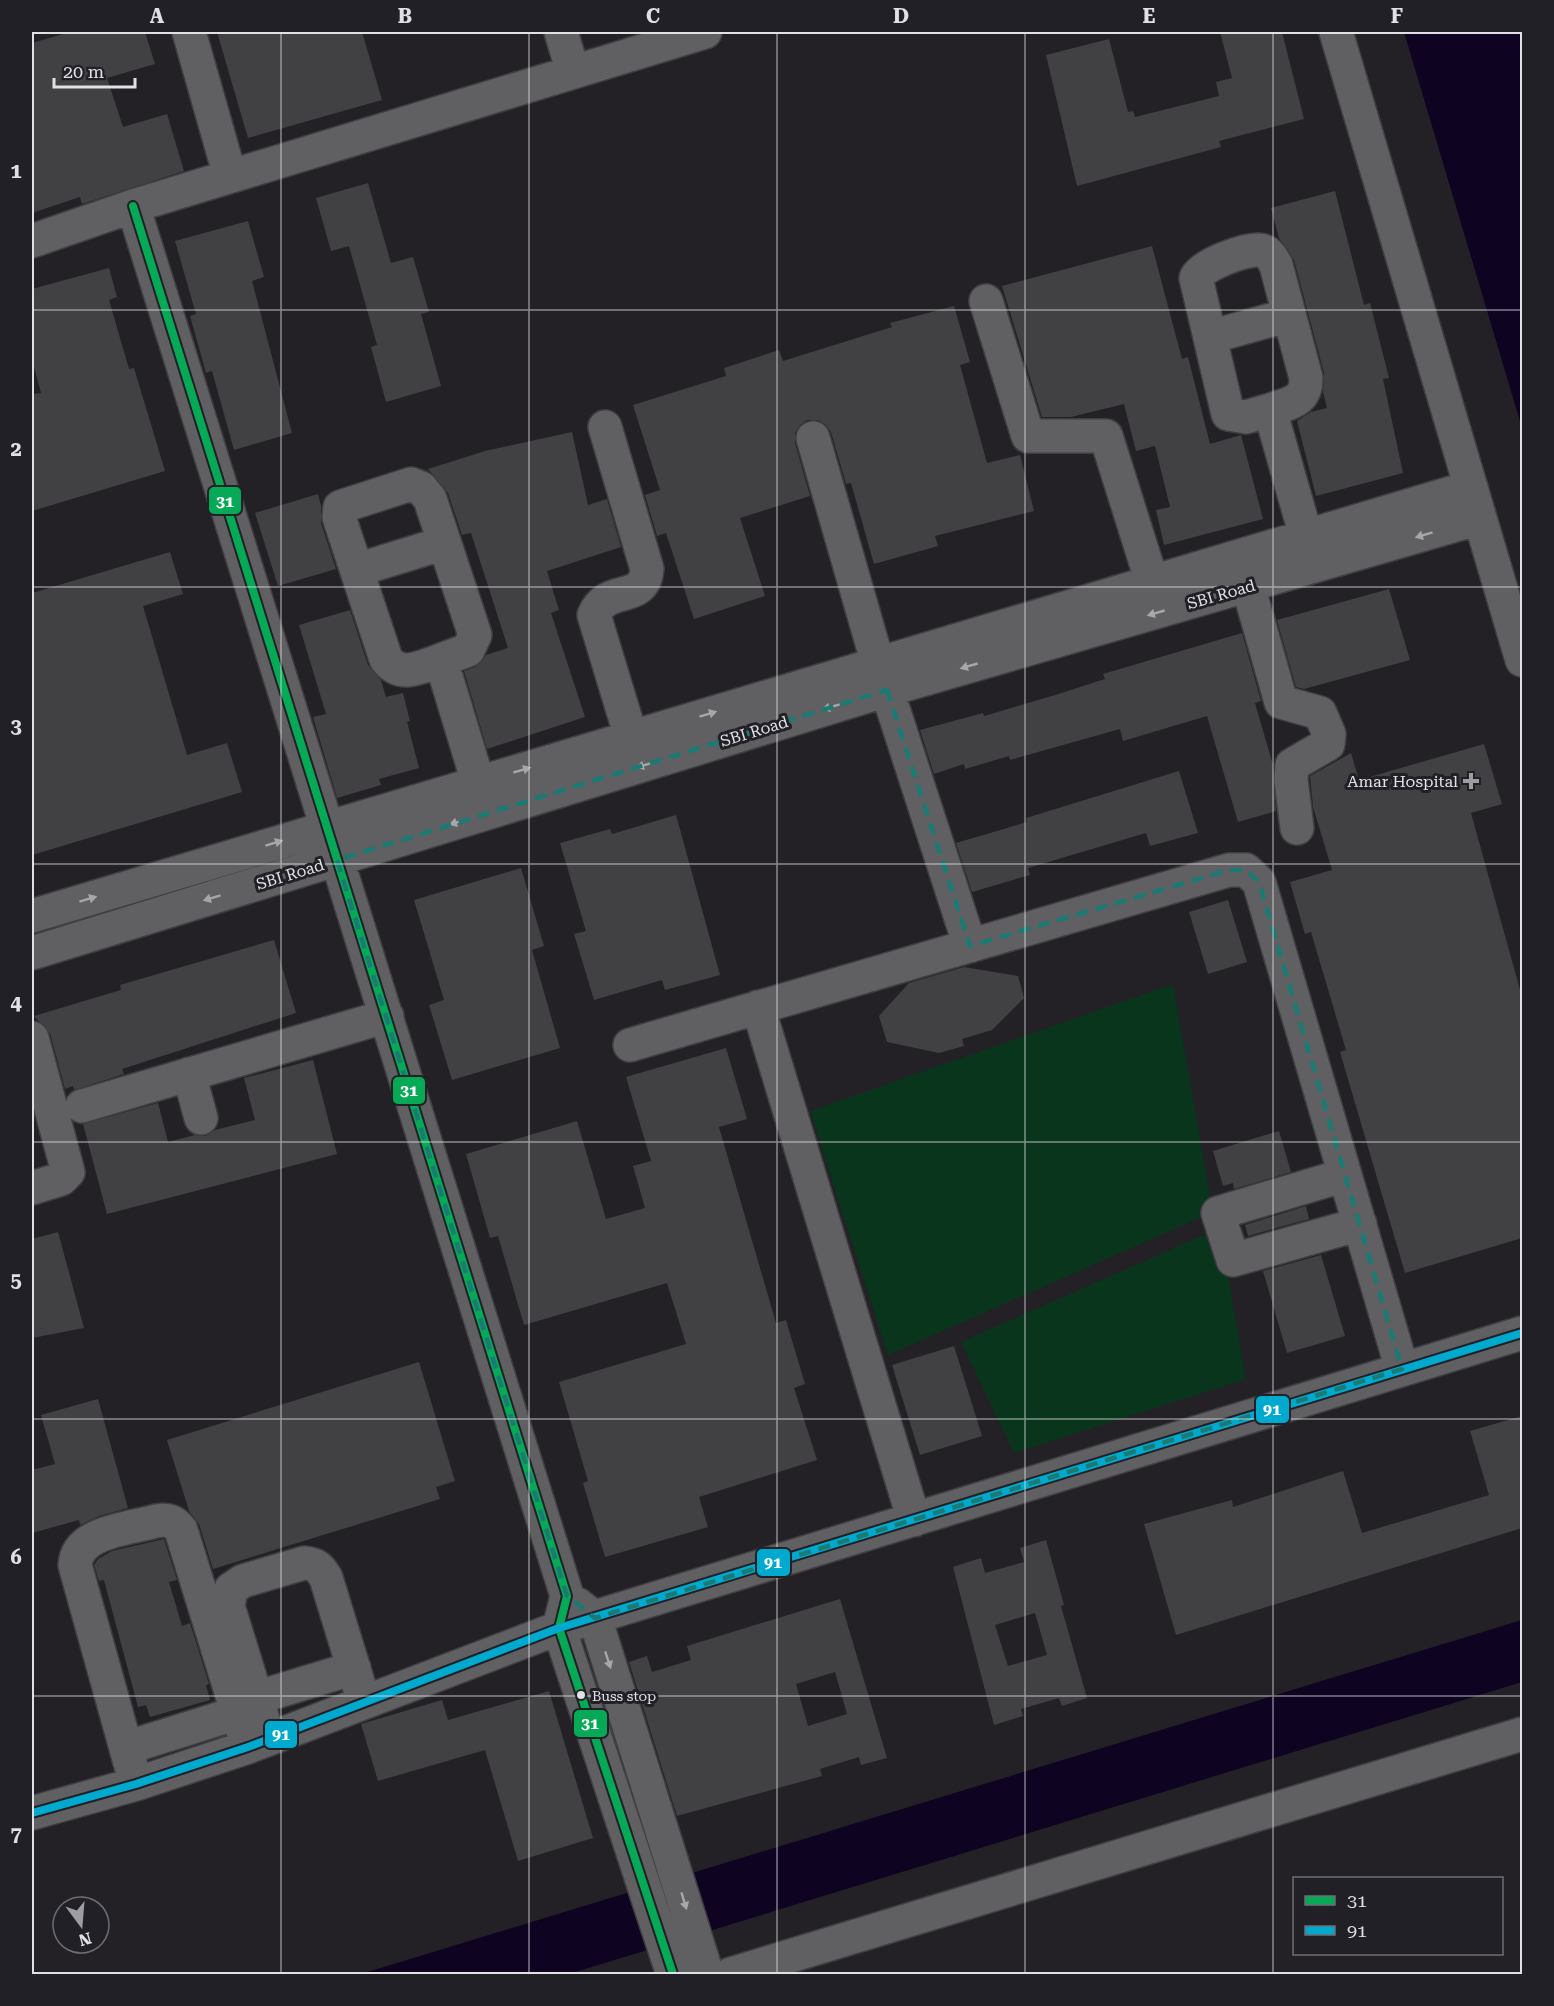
<svg xmlns="http://www.w3.org/2000/svg" width="1554" height="2006" viewBox="0 0 1554 2006" font-family="'Roboto Serif',serif">
	<style>
		.green { fill: #0a351d }
		.water { fill: #0f0322 }
		.building { fill: #414043; fill-rule: evenodd }
		.lines { fill: none; stroke-linecap: round; stroke-linejoin: round }
		.minor-casing { stroke: #3f3e42; stroke-width: 36 }
		.minor { stroke: #605f62; stroke-width: 33 }
		.bus-1-casing { stroke: #222027; stroke-width: 12 }
		.bus-2-casing { stroke: #222027; stroke-width: 12 }
		.bus-1 { stroke: #06aa56; stroke-width: 8 }
		.bus-2 { stroke: #00a9ce; stroke-width: 8 }
		.oneway { fill: #a7a6aa }
		.marked { fill: none; stroke: #1a7b74; stroke-width: 4.5; stroke-dasharray: 12 8; stroke-linejoin: round }
		.grid { fill: none; stroke: #e1e0e5; stroke-width: 1.5; stroke-opacity: 0.55 }
		.poi-dot { fill: #9e9da2; stroke: #222027; stroke-width: 2 }
		.bus-dot { fill: #e1e0e5; stroke: #222027; stroke-width: 2 }
		.labels { text-anchor: middle; stroke-width: 6; stroke-linejoin: round; paint-order: stroke }
		.bus-label { font-size: 14px; fill: #e1e0e5; stroke: #222027; text-anchor: start }
		.street-label { font-size: 16px; fill: #e1e0e5; stroke: #222027 }
		.poi-label { font-size: 16px; fill: #e1e0e5; stroke: #222027; text-anchor: end }
		.line-badge { stroke: #222027; stroke-width: 2 }
		.badge-label { font-size: 16px; text-anchor: middle; font-weight: bold; fill: #fff }
		.neatline { fill: none; stroke: #e1e0e5; stroke-width: 2 }
		.grid-label { font-size: 20px; text-anchor: middle; font-weight: bold; fill: #e1e0e5 }
	</style>
	<rect width="100%" height="100%" fill="#232126"/>
	<path class="green" d="M 1173,984 L 1213,1212 L 888,1355 L 810,1111 Z
		M 1220,1228 L 1246,1379 L 1014,1453 L 961,1342 Z"/>
	<path class="water" d="M 1404,32 L 1522,32 L 1522,428 Z
		M 1522,1620 L 1522,1682 L 569,1974 L 361,1974 Z"/>
	<path class="building" d="M 70,32 L 145,32 L 155,64 L 107,78 L 123,127 L 167,114 L 184,171 L 82,204 L 80,197 L 32,213 L 32,43 Z
		M 217,32 L 362,32 L 382,100 L 248,138 Z
		M 1220,32 L 1282,32 L 1304,119 L 1219,141 L 1221,147 L 1077,186 L 1046,55 L 1109,39 L 1128,112 L 1133,111 L 1135,117 L 1219,96 L 1216,82 L 1232,78 Z
		M 368,183 L 391,263 L 413,257 L 429,312 L 421,314 L 441,386 L 386,402 L 371,347 L 377,345 L 349,246 L 331,251 L 316,198 Z
		M 1335,191 L 1364,305 L 1370,303 L 1389,378 L 1383,379 L 1403,473 L 1316,496 L 1297,421 L 1311,412 L 1327,408 L 1323,392 L 1324,373 L 1294,260 L 1279,238 L 1271,208 Z
		M 248,221 L 264,277 L 252,281 L 292,433 L 234,450 L 212,371 L 206,373 L 190,316 L 196,314 L 175,241 Z
		M 1152,246 L 1182,359 L 1188,357 L 1210,444 L 1241,435 L 1263,519 L 1164,545 L 1156,510 L 1170,507 L 1155,446 L 1136,451 L 1124,404 L 1071,417 L 1042,417 L 1002,286 Z
		M 109,268 L 117,297 L 109,300 L 129,369 L 134,368 L 165,471 L 32,511 L 32,394 L 41,393 L 32,360 L 32,289 Z
		M 954,306 L 970,362 L 960,365 L 987,463 L 1020,455 L 1034,511 L 935,536 L 938,546 L 874,564 L 851,483 L 846,484 L 831,432 L 826,425 L 818,420 L 807,420 L 800,425 L 795,433 L 795,443 L 810,496 L 740,518 L 765,596 L 694,619 L 666,533 L 657,536 L 645,495 L 660,490 L 633,405 L 726,376 L 724,368 L 779,350 L 783,361 L 892,327 L 890,323 Z
		M 572,432 L 588,505 L 607,499 L 621,547 L 547,571 L 559,610 L 551,613 L 585,717 L 487,749 L 464,671 L 475,667 L 486,655 L 508,648 L 471,533 L 462,535 L 448,493 L 428,469 L 485,451 Z
		M 318,494 L 321,506 L 321,523 L 336,569 L 278,586 L 255,513 Z
		M 170,552 L 183,594 L 143,606 L 187,755 L 227,743 L 242,792 L 32,855 L 32,593 Z
		M 1389,589 L 1410,660 L 1304,689 L 1296,687 L 1277,620 Z
		M 350,610 L 368,665 L 381,680 L 386,697 L 403,693 L 410,721 L 407,722 L 419,768 L 379,779 L 381,785 L 337,798 L 313,717 L 326,714 L 299,625 Z
		M 1242,633 L 1261,701 L 1255,703 L 1273,765 L 1276,811 L 1238,822 L 1207,716 L 1123,741 L 1120,729 L 1010,760 L 1009,756 L 965,769 L 964,764 L 934,774 L 920,730 L 983,713 L 984,716 L 1052,696 L 1105,679 L 1103,674 Z
		M 1484,744 L 1502,804 L 1471,813 L 1522,997 L 1522,1238 L 1405,1273 L 1340,1052 L 1346,1050 L 1311,932 L 1305,934 L 1290,882 L 1332,870 L 1313,807 L 1310,776 L 1351,753 L 1359,780 Z
		M 1179,771 L 1198,833 L 1150,846 L 1146,833 L 1028,868 L 1030,875 L 972,892 L 956,843 L 1027,822 L 1026,818 Z
		M 676,815 L 720,975 L 665,990 L 662,980 L 594,1000 L 574,934 L 586,931 L 560,843 L 610,829 L 612,834 Z
		M 521,868 L 544,946 L 532,950 L 560,1048 L 452,1080 L 429,1005 L 444,1000 L 414,900 Z
		M 1228,900 L 1247,962 L 1208,974 L 1189,912 Z
		M 274,940 L 296,1013 L 122,1069 L 124,1074 L 74,1090 L 73,1086 L 65,1089 L 50,1033 L 34,1016 L 121,990 L 120,985 Z
		M 964,967 L 1018,976 L 1024,998 L 992,1030 L 962,1039 L 964,1046 L 939,1053 L 887,1042 L 879,1016 L 909,983 Z
		M 726,1048 L 747,1119 L 719,1127 L 776,1323 L 786,1320 L 805,1384 L 794,1388 L 817,1460 L 699,1497 L 708,1527 L 605,1557 L 583,1483 L 588,1481 L 559,1382 L 686,1344 L 667,1283 L 524,1325 L 498,1236 L 490,1238 L 466,1154 L 577,1121 L 606,1219 L 645,1208 L 633,1166 L 651,1161 L 626,1077 Z
		M 313,1060 L 337,1154 L 107,1214 L 83,1124 L 158,1103 L 168,1142 L 195,1135 L 205,1136 L 215,1130 L 255,1120 L 244,1078 Z
		M 1279,1131 L 1291,1172 L 1234,1189 L 1233,1183 L 1223,1186 L 1213,1151 Z
		M 1306,1206 L 1309,1219 L 1248,1236 L 1245,1225 Z
		M 58,1232 L 84,1328 L 32,1338 L 32,1239 Z
		M 1321,1255 L 1345,1336 L 1287,1353 L 1263,1271 Z
		M 954,1346 L 982,1436 L 920,1455 L 892,1365 Z
		M 419,1362 L 455,1481 L 436,1487 L 440,1499 L 213,1569 L 199,1524 L 189,1511 L 167,1440 Z
		M 98,1399 L 128,1508 L 99,1516 L 80,1525 L 79,1520 L 32,1533 L 32,1470 L 55,1464 L 41,1415 Z
		M 1522,1416 L 1522,1528 L 1176,1635 L 1144,1524 L 1232,1500 L 1233,1507 L 1343,1471 L 1362,1533 L 1489,1495 L 1470,1431 Z
		M 164,1539 L 177,1580 L 169,1582 L 182,1626 L 190,1623 L 209,1684 L 206,1685 L 210,1700 L 150,1717 L 146,1705 L 138,1707 L 104,1580 L 99,1581 L 94,1565 L 98,1559 L 112,1551 Z
		M 1046,1540 L 1064,1605 L 1061,1606 L 1087,1698 L 1062,1706 L 1059,1698 L 1021,1709 L 1023,1716 L 994,1725 L 953,1567 L 981,1558 L 985,1573 L 1024,1562 L 1020,1548 ZM 1035,1613 L 1047,1655 L 1008,1666 L 995,1625 Z
		M 840,1599 L 887,1758 L 861,1765 L 859,1757 L 820,1769 L 822,1776 L 677,1816 L 629,1662 L 647,1656 L 652,1672 L 691,1660 L 687,1646 ZM 835,1672 L 847,1714 L 808,1726 L 796,1684 Z
		M 549,1691 L 593,1838 L 518,1861 L 485,1750 L 378,1781 L 361,1724 L 442,1700 L 448,1720 Z"/>
	<g class="lines">
		<g class="minor-casing">
			<path id="minor" d="M 189,32 L 230,176
				M 561,32 L 573,72
				M 1336,32 L 1522,660
				M 133,206 L 567,1596 L 559,1628 L 673,1974
				M 32,241 L 133,206 L 705,32
				M 986,301 L 1028,436 L 1106,436 L 1152,582
				M 1210,337 L 1289,315
				M 1270,410 C 1290,403 1306,402 1306,378 L 1276,265 C 1272,258 1268,250 1259,250 C 1245,249 1201,265 1196,278 L 1228,414 L 1246,417 L 1270,410 L 1306,536
				M 605,427 L 647,569 C 644,605 607,583 594,615 L 631,737
				M 813,438 L 878,664
				M 357,570 L 444,543
				M 1248,586 L 1281,702 L 1320,713 L 1329,734 L 1328,744 L 1292,765 L 1291,780 L 1297,828
				M 441,660 L 468,650 L 475,635 L 430,499 L 421,488 L 411,484 L 340,507 L 339,517 L 386,659 C 401,679 421,667 441,660 L 478,782
				M 887,690 L 970,946
				M 32,916 L 1471,487
				M 32,953 L 887,690 L 1480,518
				M 758,1007 L 914,1520
				M 32,1038 L 68,1172 L 61,1179 L 32,1188
				M 630,1045 L 1229,870 L 1246,870 L 1259,882 L 1402,1369
				M 189,1074 L 201,1118
				M 82,1106 L 387,1016
				M 1345,1175 L 1218,1213 L 1233,1260 L 1360,1224
				M 577,1604 L 595,1618 L 707,1974
				M 256,1698 L 354,1668
				M 269,1739 L 228,1606 L 231,1589 L 243,1581 L 304,1563 C 317,1564 320,1568 326,1578 L 364,1702
				M 126,1748 L 237,1713
				M 136,1784 L 75,1565 C 77,1531 129,1529 156,1521 C 168,1519 174,1521 181,1530 L 248,1747
				M 32,1813 L 136,1784 L 248,1747 L 559,1628 L 1522,1333
				M 731,1974 L 1522,1734"/>
		</g>
		<use href="#minor" class="minor"/>
		<g class="bus-1-casing">
			<path id="bus-1" d="M 133,206 L 567,1596 L 559,1628 L 673,1974"/>
		</g>
		<g class="bus-2-casing">
			<path id="bus-2" d="M 32,1813 L 136,1784 L 248,1747 L 559,1628 L 1522,1333"/>
		</g>
		<use href="#bus-1" class="bus-1"/>
		<use href="#bus-2" class="bus-2"/>
	</g>
	<defs><path id="oneway-solid" d="M-6-.8H1V-3.2L6.5 0L1 3.2V.8H-6Z" transform="scale(1.5)"/></defs>
	<g class="oneway">
		<use href="#oneway-solid" transform="translate(1424 535) rotate(163)"/>
		<use href="#oneway-solid" transform="translate(1156 613) rotate(164)"/>
		<use href="#oneway-solid" transform="translate(969 666) rotate(164)"/>
		<use href="#oneway-solid" transform="translate(831 707) rotate(163)"/>
		<use href="#oneway-solid" transform="translate(708 714) rotate(-17)"/>
		<use href="#oneway-solid" transform="translate(645 765) rotate(163)"/>
		<use href="#oneway-solid" transform="translate(522 770) rotate(-16)"/>
		<use href="#oneway-solid" transform="translate(458 822) rotate(163)"/>
		<use href="#oneway-solid" transform="translate(274 843) rotate(-17)"/>
		<use href="#oneway-solid" transform="translate(212 898) rotate(163)"/>
		<use href="#oneway-solid" transform="translate(88 899) rotate(-17)"/>
		<use href="#oneway-solid" transform="translate(608 1660) rotate(72)"/>
		<use href="#oneway-solid" transform="translate(684 1901) rotate(73)"/>
	</g>
	<path class="marked" d="M 887,690 L 970,946 L 1229,870 L 1246,870 L 1259,882 L 1402,1369 L 595,1618 L 567,1596 L 337,860 Z"/>
	<path class="grid" d="M 281,32 L 281,1974M 529,32 L 529,1974M 777,32 L 777,1974M 1025,32 L 1025,1974M 1273,32 L 1273,1974M 32,310 L 1522,310M 32,587 L 1522,587M 32,864 L 1522,864M 32,1142 L 1522,1142M 32,1419 L 1522,1419M 32,1696 L 1522,1696"/>
	<path class="poi-dot" d="M1468 772h6v6h6v6h-6v6h-6v-6h-6v-6h6z"/>
	<circle class="bus-dot" cx="581" cy="1695" r="5"/>
	<g class="labels">
		<g class="bus-label">
			<text x="592" y="1701">Buss stop</text>
		</g>
		<g class="street-label">
			<text transform="translate(1221 594) rotate(-16)" y="6">SBI Road</text>
			<text transform="translate(754 731) rotate(-17)" y="6">SBI Road</text>
			<text transform="translate(290 874) rotate(-17)" y="6">SBI Road</text>
		</g>
		<g class="poi-label">
			<text x="1458" y="787">Amar Hospital</text>
		</g>
	</g>
	<g class="line-badge">
		<rect x="208" y="486" width="34" height="29" rx="6" fill="#06aa56"/>
		<rect x="392" y="1076" width="34" height="29" rx="6" fill="#06aa56"/>
		<rect x="1255" y="1395" width="35" height="29" rx="6" fill="#00a9ce"/>
		<rect x="756" y="1548" width="35" height="29" rx="6" fill="#00a9ce"/>
		<rect x="573" y="1709" width="35" height="29" rx="6" fill="#06aa56"/>
		<rect x="264" y="1720" width="34" height="29" rx="6" fill="#00a9ce"/>
	</g>
	<g class="badge-label">
		<text x="225" y="507">31</text>
		<text x="409" y="1096">31</text>
		<text x="1272" y="1415">91</text>
		<text x="773" y="1568">91</text>
		<text x="590" y="1729">31</text>
		<text x="281" y="1740">91</text>
	</g>
	<rect width="1554" height="2006" fill="none" stroke="#222027" stroke-width="66"/>
	<rect x="1293" y="1877" width="210" height="78" fill="#222027" stroke="#6e6d73" stroke-width="1.5"/>
	<rect x="1305" y="1896" width="30" height="9" fill="#06aa56" stroke="#6e6d73" stroke-width="1.5"/>
	<text x="1347" y="1907" font-size="18" fill="#e1e0e5">31</text>
	<rect x="1305" y="1926" width="30" height="9" fill="#00a9ce" stroke="#6e6d73" stroke-width="1.5"/>
	<text x="1347" y="1937" font-size="18" fill="#e1e0e5">91</text>
	<g transform="translate(81 1925) rotate(164)"><circle r="28" fill="#222027" stroke="#6e6d73" stroke-width="1.5"/>
	<path d="M0-4.5L10 22L0 15L-10 22Z" fill="#9e9da2"/>
	<text y="-9" font-size="16" font-weight="bold" text-anchor="middle" fill="#e1e0e5">N</text>
	</g>
	<path d="M54 78v9h81v-9" fill="none" stroke="#e1e0e5" stroke-width="3"/>
	<text x="63" y="78" font-size="18" fill="#e1e0e5" stroke="#222027" stroke-width="4.5" paint-order="stroke">20 m</text>
	<rect x="33" y="33" width="1488" height="1940" class="neatline"/>
	<g class="grid-label">
		<text x="157" y="23">A</text>
		<text x="405" y="23">B</text>
		<text x="653" y="23">C</text>
		<text x="901" y="23">D</text>
		<text x="1149" y="23">E</text>
		<text x="1397" y="23">F</text>
		<text x="16" y="178">1</text>
		<text x="16" y="456">2</text>
		<text x="16" y="733">3</text>
		<text x="16" y="1010">4</text>
		<text x="16" y="1287">5</text>
		<text x="16" y="1564">6</text>
		<text x="16" y="1841">7</text>
	</g>
</svg>
